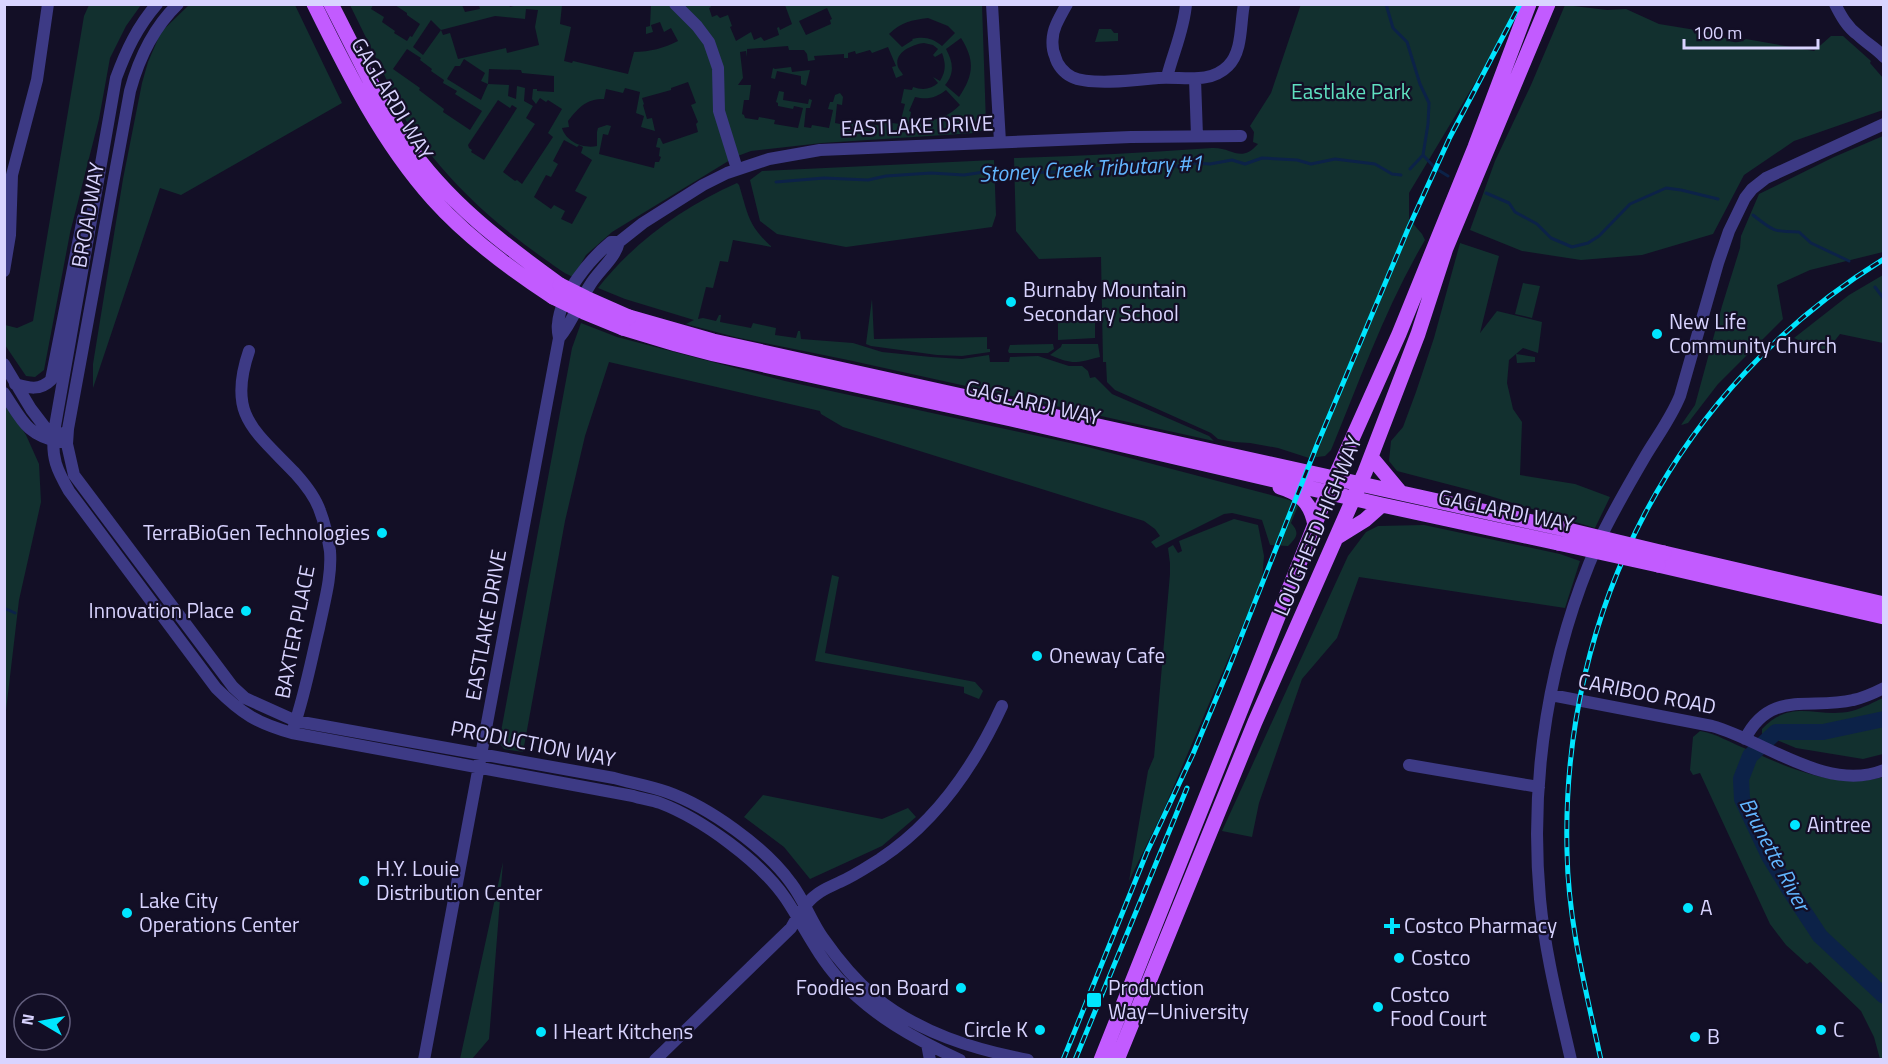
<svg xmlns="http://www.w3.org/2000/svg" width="1888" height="1064" viewBox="0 0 1888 1064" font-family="'Titillium Web',sans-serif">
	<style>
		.green { fill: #12302f; fill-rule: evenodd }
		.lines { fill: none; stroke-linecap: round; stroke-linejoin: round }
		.stream { stroke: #0c2248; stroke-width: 3 }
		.river { stroke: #0c2248; stroke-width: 16 }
		.minor { stroke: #3d3a85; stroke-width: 12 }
		.major { stroke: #c25bff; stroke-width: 15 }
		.rail-casing { stroke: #00e5ff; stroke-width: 5 }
		.rail { stroke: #130f26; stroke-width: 3; stroke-dasharray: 9; stroke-linecap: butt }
		.major-bridge { stroke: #c25bff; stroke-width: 15 }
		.poi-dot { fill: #00e5ff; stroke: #130f26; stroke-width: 2 }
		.labels { text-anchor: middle; stroke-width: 4.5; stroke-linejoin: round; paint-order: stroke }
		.park-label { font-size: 21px; fill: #5fe0c0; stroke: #130f26 }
		.street-label { font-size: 21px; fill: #d9d4ff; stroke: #130f26 }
		.poi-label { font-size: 21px; fill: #d9d4ff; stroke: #130f26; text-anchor: start }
		.water-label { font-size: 22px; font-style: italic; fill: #62b6ff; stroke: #130f26 }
	</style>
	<rect width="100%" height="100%" fill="#130f26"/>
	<path class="green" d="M 521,4 L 562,5 L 560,24 L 571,27 L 564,61 L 572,63 L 573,61 L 628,74 L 634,52 C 650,52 664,48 678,41 L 671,28 L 664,32 L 660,22 L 651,25 L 653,32 L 646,34 L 646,27 L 650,26 L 651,5 L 710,5 L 711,7 L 709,8 L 712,17 L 717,15 L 720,18 L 728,15 L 732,26 L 730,27 L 736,41 L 751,32 L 754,40 L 761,37 L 764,41 L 779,35 L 777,28 L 779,27 L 780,30 L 792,24 L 785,5 L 982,5 L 986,124 L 983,130 L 975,133 L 822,143 L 751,151 L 735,157 L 612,232 L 586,255 L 573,277 C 563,273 555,266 546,260 C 503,230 464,196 431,155 C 418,140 406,124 399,105 L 350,5 L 373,5 L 371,9 L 384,17 L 382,22 L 395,31 L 394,33 L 407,41 L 410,36 L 412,37 L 420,24 L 407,15 L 407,13 L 395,5 L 462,5 L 465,12 L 480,9 L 479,5 L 509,5 L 510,7 ZM 827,8 L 832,19 L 830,20 L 831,24 L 806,35 L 799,21 ZM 526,9 L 538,10 L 535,27 L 539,45 L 507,53 L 506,48 L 458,59 L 450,33 L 443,35 L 441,30 L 495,16 L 525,19 ZM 928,18 L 948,26 L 955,33 L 942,46 C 933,38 924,36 912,39 L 913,40 L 902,47 L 889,34 C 901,22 912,20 928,18 ZM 431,20 L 441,30 L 423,55 L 413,47 ZM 961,38 C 975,60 974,75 959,97 L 945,85 C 955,73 953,62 946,49 ZM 924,43 L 933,45 L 938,49 L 933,55 L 935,57 L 942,53 C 946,64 946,71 940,81 L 933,77 L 938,83 C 930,90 922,90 913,87 L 912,90 L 904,89 L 901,103 L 905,104 L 900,124 L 884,122 L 883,126 L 852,122 L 850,126 L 835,123 L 837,104 L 842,105 L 843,97 L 840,93 L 835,95 L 833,102 L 830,102 L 828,109 L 833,110 L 829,128 L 812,125 L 811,128 L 804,127 L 806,108 L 810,108 L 812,100 L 809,99 L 808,104 L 783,100 L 784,92 L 779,91 L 776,102 L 778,103 L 778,106 L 793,109 L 794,106 L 803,108 L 798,128 L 774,124 L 775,120 L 759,117 L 758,120 L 745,118 L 744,115 L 742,114 L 744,100 L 749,100 L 751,85 L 738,85 L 743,78 L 740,52 L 746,51 L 747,57 L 747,49 L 788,46 L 789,50 L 804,50 L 807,54 L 808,61 L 815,60 L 814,56 L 844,54 L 844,58 L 848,58 L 848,53 L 855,51 L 856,54 L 870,50 L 872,53 L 888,47 L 896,66 L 892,67 L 896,78 L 903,75 C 902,72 899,70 898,67 C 893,52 914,44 924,43 ZM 407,49 L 421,58 L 420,60 L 432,69 L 431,71 L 444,80 L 443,83 L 457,91 L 455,94 L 482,111 L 470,130 L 443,112 L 444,109 L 419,90 L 420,88 L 393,69 ZM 464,59 L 485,73 L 481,81 L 488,84 L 481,100 L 447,79 L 455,66 L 460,66 ZM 489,69 L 521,70 L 522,73 L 554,76 L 554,92 L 537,91 L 537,89 L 533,89 L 532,99 L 536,104 L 540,98 L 546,102 L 548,100 L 562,109 L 548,133 L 553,137 L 522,184 L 517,180 L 515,181 L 503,172 L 535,124 L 526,118 L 533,106 L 524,101 L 525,88 L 517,86 L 516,99 L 508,96 L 509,85 L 488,84 ZM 688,82 L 696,103 L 691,105 L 698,122 L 696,124 L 698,132 L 663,144 L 660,138 L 658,138 L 656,147 L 660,148 L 659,156 L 661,157 L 659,162 L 655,162 L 654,168 L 599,154 L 603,134 L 608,135 L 611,126 L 607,125 L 598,128 L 597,132 L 597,146 C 584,149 566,142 562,128 L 569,127 L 568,121 C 579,107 586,99 604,99 L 606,89 L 623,93 L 625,88 L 640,92 L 636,113 L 644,116 L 641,127 L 655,131 L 652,118 L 647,119 L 643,105 L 644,104 L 642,98 L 671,90 L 671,88 ZM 946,90 L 960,105 C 946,119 929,124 910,118 L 911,112 L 909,111 L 915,97 C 927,100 936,98 946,90 ZM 498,100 L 510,108 L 512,105 L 517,108 L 484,160 L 471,152 L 472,150 L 469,148 L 468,145 ZM 564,140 L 577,147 L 579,145 L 583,147 L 581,153 L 592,160 L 575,191 L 587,197 L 572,224 L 561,219 L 565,211 L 554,205 L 551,209 L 534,197 L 546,175 L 551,177 L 558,164 L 553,161 Z
		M 1301,4 L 1517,5 L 1479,76 L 1409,193 L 1409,219 L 1422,234 L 1425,240 C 1386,306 1360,380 1331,450 L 1325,456 L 1309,458 L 1278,448 L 1250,443 L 1234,442 L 1218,439 L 1211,433 L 1115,390 L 1107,382 L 1106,362 L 1103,362 L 1101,257 L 1039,259 L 1016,231 L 1014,158 C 1080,156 1146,153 1212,148 C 1233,147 1240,164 1258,144 L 1253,142 L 1254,132 L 1250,126 L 1271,93 Z
		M 89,5 L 141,5 L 126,26 L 110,58 L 99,119 L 70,233 L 44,370 L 35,377 L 26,376 L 5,345 L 5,325 L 17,328 L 33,321 L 84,16 Z
		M 189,5 L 295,5 L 342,103 L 181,195 L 160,188 L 93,388 L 93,364 L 123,179 L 142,83 L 148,62 L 161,32 Z
		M 1565,5 L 1607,10 L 1626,9 L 1659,24 L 1720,34 C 1729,42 1735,45 1746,39 L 1814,51 L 1831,36 L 1843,36 L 1871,61 L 1870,63 L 1883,78 L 1883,110 L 1794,141 L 1744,175 L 1713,234 L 1642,255 L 1581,260 L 1522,251 L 1470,230 L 1495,161 L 1531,85 Z
		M 1099,29 L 1111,29 L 1114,33 L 1118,33 L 1118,41 L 1095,42 Z
		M 791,67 L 792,72 L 810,70 L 806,86 L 801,84 L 801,76 L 777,71 L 775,79 L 771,78 L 773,68 L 775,69 Z
		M 1883,136 L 1883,252 L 1810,270 L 1777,285 L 1783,319 L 1718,384 L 1688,423 L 1681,425 L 1695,405 L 1722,306 L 1740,248 L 1741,236 L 1759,194 L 1834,157 Z
		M 994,160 L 996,215 L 992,227 L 846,247 L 777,234 L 760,221 L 750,180 L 762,171 Z
		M 737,183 L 739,185 C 748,214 748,226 772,247 L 733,240 L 728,262 L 720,261 L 713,288 L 706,287 L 698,319 L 703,318 L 716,321 L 719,315 L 721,315 L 720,322 L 751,328 L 753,323 L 776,328 L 775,335 L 796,338 L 798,331 L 800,331 L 801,339 L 853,343 L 882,352 L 931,357 L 962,359 L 989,355 L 990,362 L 1009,362 L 1010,357 L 1038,356 L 1069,366 L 1082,366 L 1088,371 L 1090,378 L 1095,377 L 1112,394 L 1209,436 L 1214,441 L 848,360 L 735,337 L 686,324 L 694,320 L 625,299 L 598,288 C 634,242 683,207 737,183 Z
		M 1460,243 L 1499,256 L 1480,333 L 1497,311 L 1542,322 L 1538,353 L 1523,348 L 1516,354 L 1535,357 L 1535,362 L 1517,363 L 1516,354 L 1509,360 L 1507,383 L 1513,409 L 1522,422 L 1520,475 L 1575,484 L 1610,497 L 1595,528 L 1470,490 L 1397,471 L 1389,461 L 1391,441 L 1403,427 L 1416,392 L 1434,338 Z
		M 1883,275 L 1883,343 L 1840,334 L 1825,353 L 1794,338 L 1849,295 Z
		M 1523,283 L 1540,286 L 1532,318 L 1515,314 Z
		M 872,299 L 874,339 L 987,337 L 987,349 L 990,349 L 990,352 L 962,356 L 937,355 L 871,346 L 866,344 Z
		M 1095,321 L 1095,338 L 1058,340 L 1058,323 Z
		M 581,323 L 617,337 L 785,381 L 1084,446 L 1286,499 L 1297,503 L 1298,506 L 1291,523 C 1300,533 1297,537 1288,546 L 1270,545 L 1262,520 L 1232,513 L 1224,514 L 1156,548 L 1151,542 L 1160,536 L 1155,529 L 1144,521 L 843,427 L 821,414 L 820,411 L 609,362 L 585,436 L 565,521 L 523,752 L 504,749 L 500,744 L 500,737 L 572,348 Z
		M 1053,344 L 1054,349 L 1048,353 L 1009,353 L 1008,351 L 1010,345 Z
		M 1062,344 L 1098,344 L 1100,357 C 1075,363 1074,365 1050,355 L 1061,347 Z
		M 5,402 L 26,435 L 39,464 L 41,502 L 19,600 L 5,719 Z
		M 1234,519 L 1258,525 L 1264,556 L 1262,580 L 1164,809 L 1129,881 L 1148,771 L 1154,757 L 1170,574 L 1170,563 L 1168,548 L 1173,545 L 1178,553 L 1182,551 L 1179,541 Z
		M 1424,525 L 1560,554 L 1580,561 L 1565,608 L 1359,577 L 1337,638 L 1302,679 L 1259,803 L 1252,837 L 1222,831 L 1348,556 L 1366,532 L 1378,526 Z
		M 832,575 L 839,577 L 825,653 L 975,682 L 983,691 L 979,699 L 964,693 L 964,687 L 815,661 Z
		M 1883,698 L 1883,754 L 1863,759 L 1796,748 L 1762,734 L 1762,729 C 1792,697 1817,719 1852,711 C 1863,708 1874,702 1883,698 Z
		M 1700,731 C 1717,734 1729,742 1744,748 C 1787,767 1835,790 1883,777 L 1883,1059 L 1880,1059 L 1874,1037 L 1861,1011 L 1810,962 L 1807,964 L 1786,945 L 1770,924 L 1700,773 L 1693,775 L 1690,770 L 1693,737 Z
		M 763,795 L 882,819 L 908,808 L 916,817 L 882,846 L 810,879 L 784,847 L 744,817 Z
		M 503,862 L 489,1039 L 472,1059 L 460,1059 Z"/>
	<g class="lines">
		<path class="stream" d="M 1386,4 L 1393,28 L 1407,42 L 1420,84 L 1429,103 L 1428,124 L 1423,155 L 1435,168 L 1448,176
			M 1410,169 L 1423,155
			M 776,182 L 824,178 L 868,180 L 886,176 L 931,173 L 964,175 L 984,172 L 1024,173 L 1076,171 L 1111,167 L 1148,169 L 1161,166 L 1181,166 L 1195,163 L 1210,164 L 1232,160 L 1245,164 L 1262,158 L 1297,160 L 1311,164 L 1335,159 L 1375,164 L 1392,174 L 1401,175
			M 1486,193 L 1509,203 L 1515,212 L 1537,224 L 1551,238 L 1572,247 L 1588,243 L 1599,236 L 1630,204 L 1666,188 L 1681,190 L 1718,199
			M 1753,215 C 1773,231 1774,232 1799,232 L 1811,243 L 1849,261
			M 1875,287 L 1884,299
			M 4,608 L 15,613"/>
		<path class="river" d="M 1884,719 L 1823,732 L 1776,732 L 1750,756 L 1741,779 L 1742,799 L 1769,856 L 1789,889 L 1820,936 L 1884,996"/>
		<path class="minor" d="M 157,4 C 137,27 126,51 116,78 L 54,432 C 51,458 57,470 69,491 L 216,688 C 242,714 257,723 292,733 L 633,796 C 642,799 652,800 660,803 C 702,819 761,862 786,899 C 804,926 817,955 839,979 C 873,1016 915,1039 960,1060
			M 178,4 C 153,28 139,58 130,91 L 68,429 L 67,444 L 74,475 L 233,687 L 245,698 L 296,721 L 614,778 C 632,783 650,786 667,792 C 709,807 765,847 791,883 C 804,900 811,921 823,938 C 837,958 855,980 874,996 C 919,1033 973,1049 1028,1060
			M 675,4 L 697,26 L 709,42 L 718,68 L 719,111 L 737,169
			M 992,4 L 1000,142
			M 1067,4 C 1063,11 1059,18 1056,25 C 1052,34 1051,47 1055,56 C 1057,65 1064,73 1072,77 C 1090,86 1138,80 1158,78 C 1182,76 1209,85 1228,66 C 1243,51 1240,24 1244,4
			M 1835,4 C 1841,16 1847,27 1858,35 C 1866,43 1876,48 1884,57
			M 1167,77 C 1173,53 1184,30 1186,4
			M 1195,79 L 1197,136
			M 4,271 L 10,235 L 12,175 L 37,80 L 48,4
			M 559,338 C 572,323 579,302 590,285 C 599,270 615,259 619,242
			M 249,351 C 227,415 254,430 295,473 C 305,484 315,496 320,511 C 325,524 328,538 330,551 C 332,577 324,603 319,628 C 311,661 305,694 294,726
			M 4,364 L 31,409 L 47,430 L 60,433
			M 15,384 C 29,388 40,391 51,380 L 83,218
			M 4,393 C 22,420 26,435 60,442
			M 1551,695 L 1712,726 C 1764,740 1826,793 1884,770
			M 1745,739 C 1770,689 1810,710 1853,700 C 1863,698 1874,693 1884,688
			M 1409,765 L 1539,787
			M 927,1044 L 930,1060
			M 424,1060 L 559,338 C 558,333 557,328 558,324 C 560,295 590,259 611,242 L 619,242 L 643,223 L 703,185 L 727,173 L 769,159 L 820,150 L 1131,137 L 1241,136
			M 655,1060 L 791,928 C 797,917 805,903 816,895 C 823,889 832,886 840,882 C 854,876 867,867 880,859 C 936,822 974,767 1002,706
			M 1571,1060 C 1559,1007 1545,953 1540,899 C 1529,779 1549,653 1598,543 C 1612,513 1629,484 1646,455 C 1658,435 1671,418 1680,396 L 1718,263 L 1729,231 L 1745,198 L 1752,189 L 1766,178 L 1884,124"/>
		<path class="major" d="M 314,4 C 348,73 382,142 433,199 C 468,238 510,269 553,297
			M 331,4 C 355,50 377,99 406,142 C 446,201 503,244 560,285
			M 629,317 L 713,341 L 1564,529
			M 623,328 L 676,344 L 714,354 L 1011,419 L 1382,505 L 1558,543
			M 1371,457 L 1401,493
			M 1280,487 C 1301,493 1311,504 1315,525
			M 1336,538 L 1365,520 L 1382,505
			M 1664,553 L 1884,604
			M 1658,565 L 1884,617
			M 1101,1060 L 1323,504 L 1399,334 L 1475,147 L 1529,4
			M 1117,1060 L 1255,722 L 1365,472 L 1418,334 L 1446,248 L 1548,4"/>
		<g class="rail-casing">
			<path id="rail" d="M 1063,1060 L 1147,852 L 1193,754 L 1228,670 L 1317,445 L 1408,229 L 1450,137 L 1520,4
				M 1075,1060 L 1187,788
				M 1601,1060 C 1586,991 1568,922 1567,851 C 1561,610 1677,386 1884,259"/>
		</g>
		<use href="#rail" class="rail"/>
		<path class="major-bridge" d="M 560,285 L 586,298 L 629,317
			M 553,297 L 584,312 L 623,328
			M 1564,529 L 1664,553
			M 1558,543 L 1658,565"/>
	</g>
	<g class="poi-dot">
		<circle cx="1011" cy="302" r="6"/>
		<circle cx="1657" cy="334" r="6"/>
		<circle cx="382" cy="533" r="6"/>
		<circle cx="246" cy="611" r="6"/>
		<circle cx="1037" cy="656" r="6"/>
		<circle cx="1795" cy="825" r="6"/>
		<circle cx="364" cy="881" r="6"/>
		<circle cx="1688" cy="908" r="6"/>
		<circle cx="127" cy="913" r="6"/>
		<path d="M1389 917h6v6h6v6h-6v6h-6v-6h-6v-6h6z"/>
		<circle cx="1399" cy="958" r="6"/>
		<circle cx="961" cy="988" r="6"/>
		<rect x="1086" y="992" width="16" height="16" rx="3"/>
		<circle cx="1378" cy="1007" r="6"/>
		<circle cx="1040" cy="1030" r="6"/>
		<circle cx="1821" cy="1030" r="6"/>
		<circle cx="541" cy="1032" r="6"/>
		<circle cx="1695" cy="1037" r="6"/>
	</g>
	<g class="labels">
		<g class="park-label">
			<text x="1351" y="99">Eastlake Park</text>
		</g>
		<g class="street-label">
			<text transform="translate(392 99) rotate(59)" y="7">GAGLARDI WAY</text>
			<text transform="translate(917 126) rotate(-2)" y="7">EASTLAKE DRIVE</text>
			<text transform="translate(88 215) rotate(-80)" y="7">BROADWAY</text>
			<text transform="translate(1033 403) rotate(13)" y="7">GAGLARDI WAY</text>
			<text transform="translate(1506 511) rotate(12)" y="7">GAGLARDI WAY</text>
			<text transform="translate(1318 526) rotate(-67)" y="7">LOUGHEED HIGHWAY</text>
			<text transform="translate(486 625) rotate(-80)" y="7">EASTLAKE DRIVE</text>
			<text transform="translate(295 632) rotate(-79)" y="7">BAXTER PLACE</text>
			<text transform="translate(1647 694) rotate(11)" y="7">CARIBOO ROAD</text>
			<text transform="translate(533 744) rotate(11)" y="7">PRODUCTION WAY</text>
		</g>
		<g class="poi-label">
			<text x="1023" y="297">Burnaby Mountain<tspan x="1023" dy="24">Secondary School</tspan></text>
			<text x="1669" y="329">New Life<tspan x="1669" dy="24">Community Church</tspan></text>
			<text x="370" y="540" text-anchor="end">TerraBioGen Technologies</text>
			<text x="234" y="618" text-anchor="end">Innovation Place</text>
			<text x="1049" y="663">Oneway Cafe</text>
			<text x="1807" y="832">Aintree</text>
			<text x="376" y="876">H.Y. Louie<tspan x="376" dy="24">Distribution Center</tspan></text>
			<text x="139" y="908">Lake City<tspan x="139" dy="24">Operations Center</tspan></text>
			<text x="1700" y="915">A</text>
			<text x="1404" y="933">Costco Pharmacy</text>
			<text x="1411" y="965">Costco</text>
			<text x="949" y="995" text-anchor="end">Foodies on Board</text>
			<text x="1108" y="995">Production<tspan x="1108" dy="24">Way–University</tspan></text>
			<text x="1390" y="1002">Costco<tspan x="1390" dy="24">Food Court</tspan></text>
			<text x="1028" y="1037" text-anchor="end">Circle K</text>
			<text x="1833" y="1037">C</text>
			<text x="553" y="1039">I Heart Kitchens</text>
			<text x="1707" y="1044">B</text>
		</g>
		<g class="water-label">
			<text transform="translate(1091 168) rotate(-3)" y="8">Stoney Creek Tributary #1</text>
			<text transform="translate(1775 854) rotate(62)" y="8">Brunette River</text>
		</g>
	</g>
	<rect width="1888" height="1064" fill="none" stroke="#d9d4ff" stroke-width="12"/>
	<g transform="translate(42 1022) rotate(280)"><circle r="28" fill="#130f26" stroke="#625e7d" stroke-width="1.5"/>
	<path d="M0-4.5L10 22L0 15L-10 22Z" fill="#00e5ff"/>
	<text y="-9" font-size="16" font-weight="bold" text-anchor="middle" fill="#d9d4ff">N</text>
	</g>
	<path d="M1684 39v9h134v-9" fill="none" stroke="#d9d4ff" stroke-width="3"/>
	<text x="1693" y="39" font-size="18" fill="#d9d4ff" stroke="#130f26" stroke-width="4.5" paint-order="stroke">100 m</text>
</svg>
